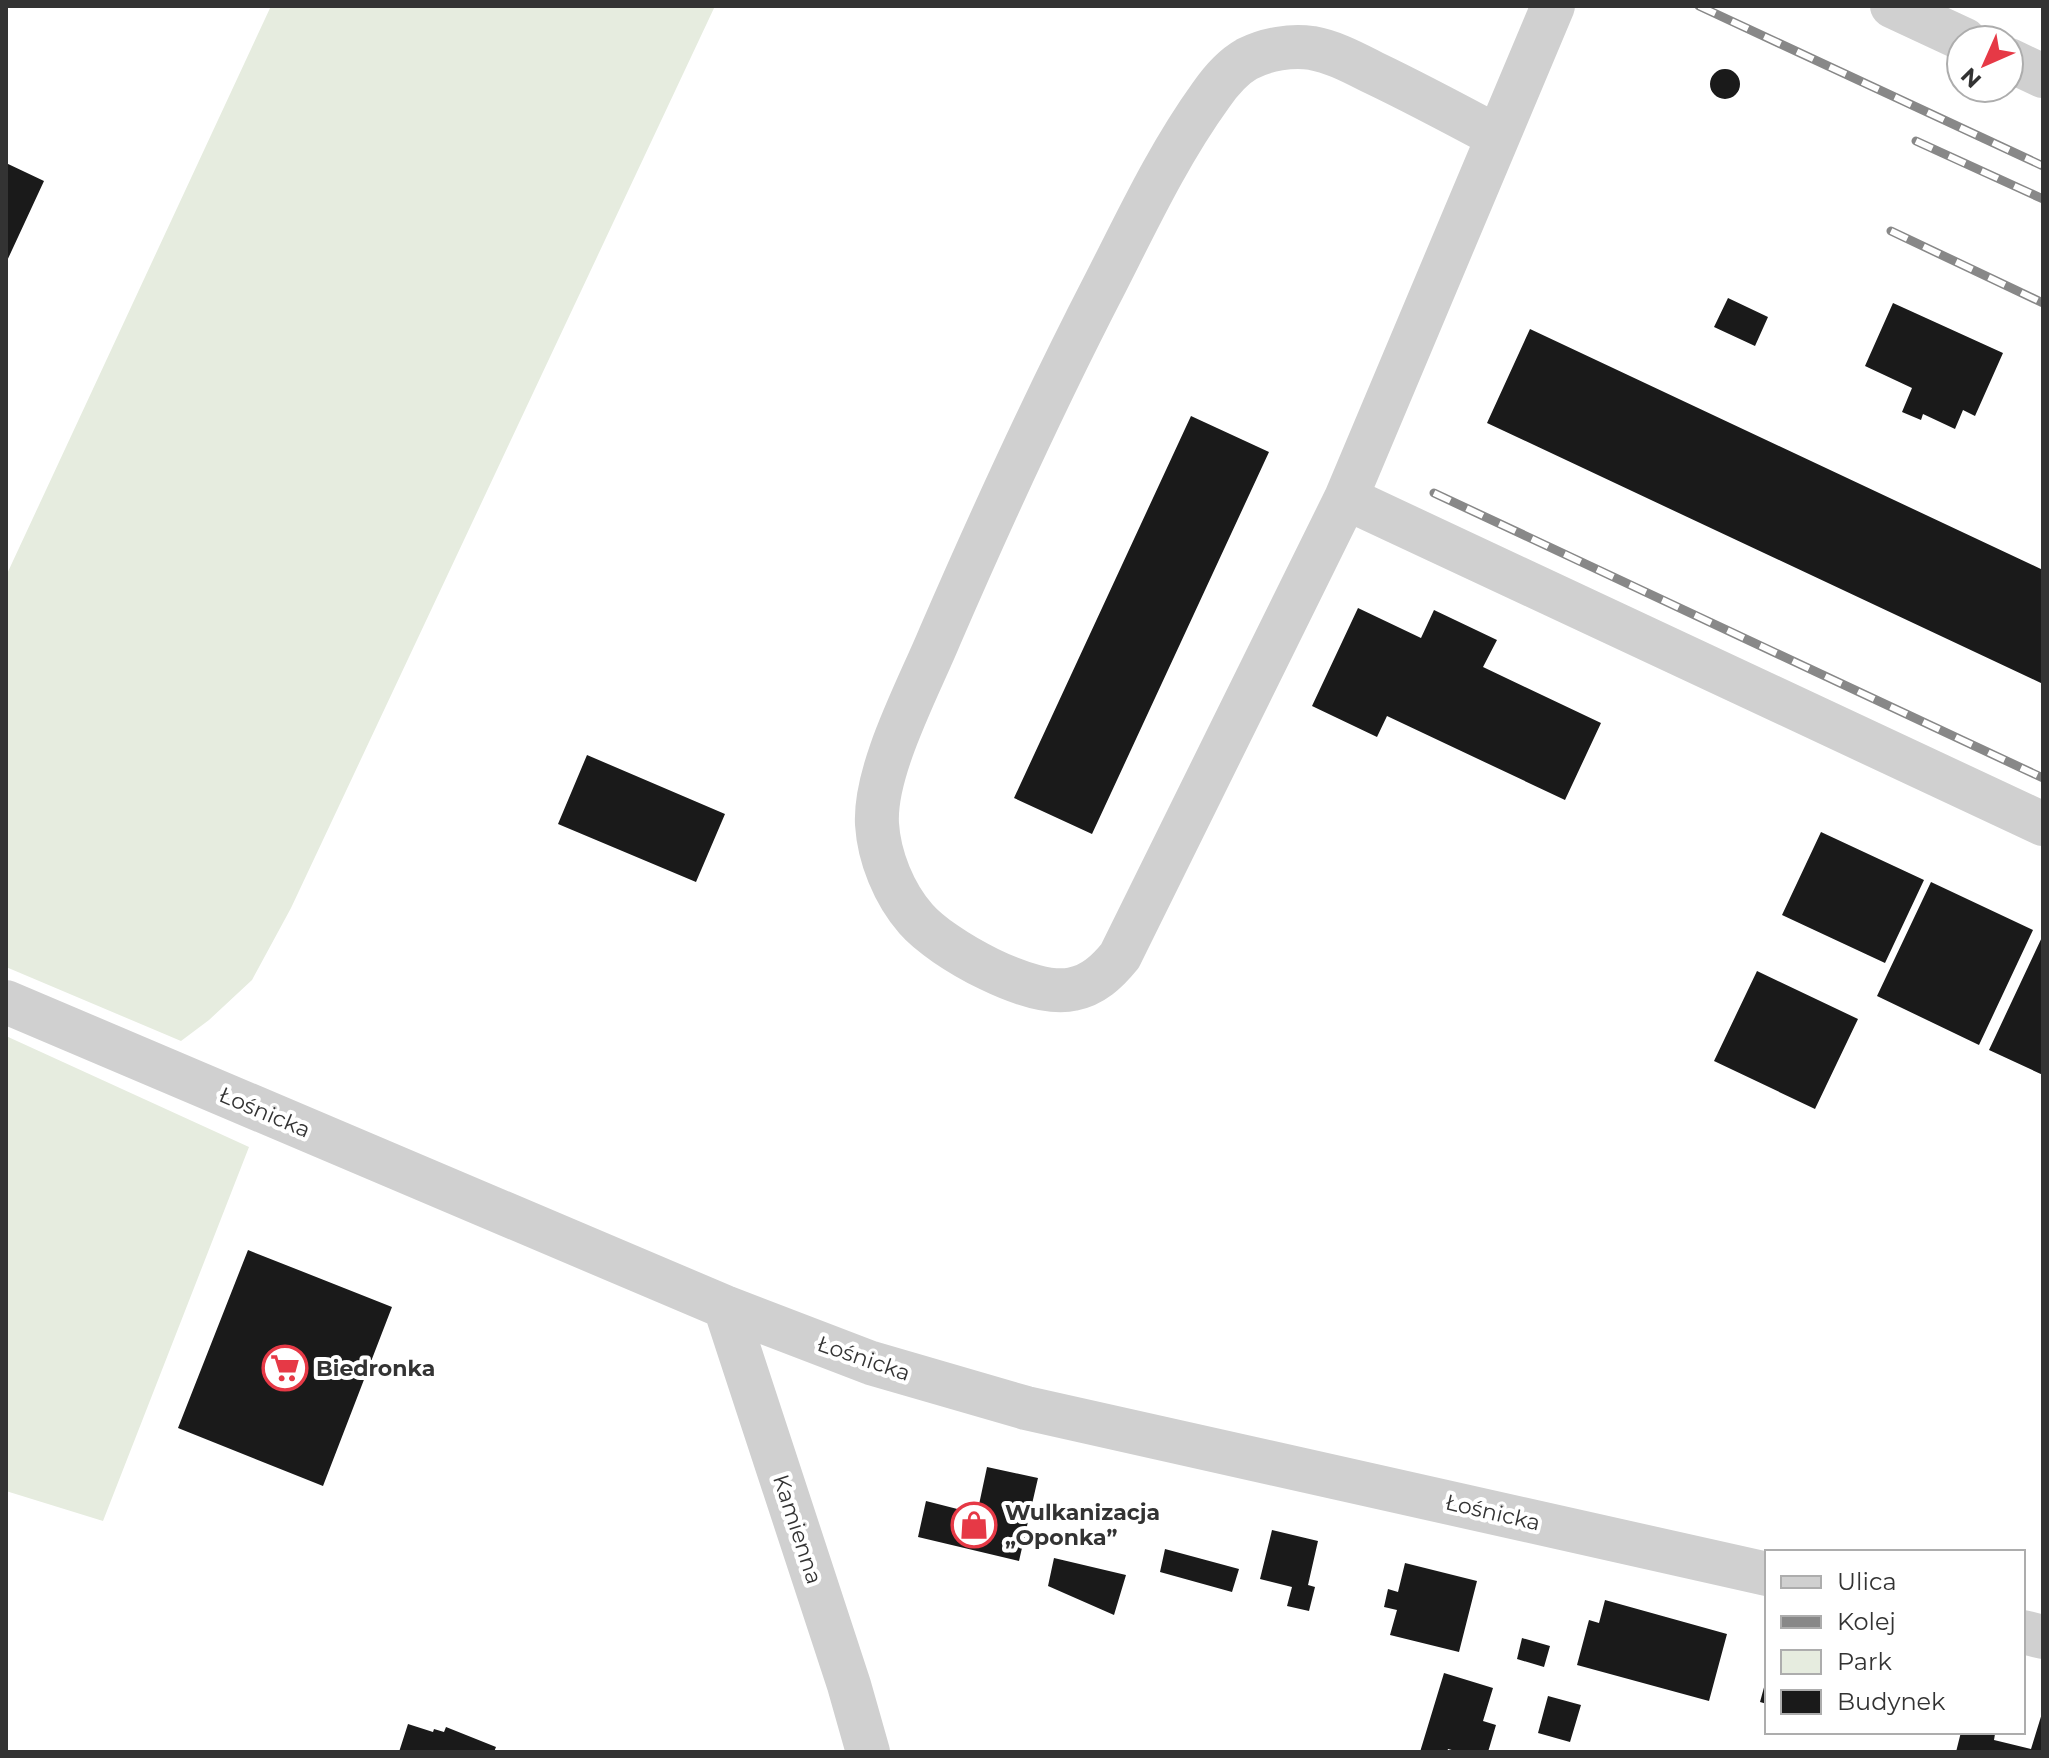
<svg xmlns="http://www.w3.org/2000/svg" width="2049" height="1758" viewBox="0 0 2049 1758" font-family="Montserrat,sans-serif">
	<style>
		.green { fill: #e6ecdf }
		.building { fill: #1a1a1a }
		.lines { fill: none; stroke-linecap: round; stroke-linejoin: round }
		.minor { stroke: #d0d0d0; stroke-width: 44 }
		.rail-casing { stroke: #888; stroke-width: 9 }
		.rail { stroke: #fff; stroke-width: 6; stroke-dasharray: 18; stroke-linecap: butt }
		.labels { text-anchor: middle; stroke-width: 8; stroke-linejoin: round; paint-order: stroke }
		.street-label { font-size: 22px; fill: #333; stroke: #fff }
		.poi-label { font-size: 22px; font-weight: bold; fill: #333; stroke: #fff; text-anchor: start }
	</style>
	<rect width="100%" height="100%" fill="#fff"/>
	<path class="green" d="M 271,6 L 715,6 L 291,908 L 252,980 L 209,1020 L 181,1041 L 6,967 L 6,576 Z
		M 6,1036 L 249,1147 L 103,1521 L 6,1491 Z"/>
	<path class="building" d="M1710 84a15 15 0 1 1 30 0a15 15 0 1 1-30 0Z
		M 6,163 L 44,181 L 6,263 Z
		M 1728,298 L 1768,317 L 1755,346 L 1714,327 Z
		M 1893,303 L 2003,353 L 1975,416 L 1963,410 L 1955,429 L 1923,414 L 1921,420 L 1902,412 L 1912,388 L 1865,366 Z
		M 1530,329 L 2043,570 L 2043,684 L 1487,423 Z
		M 1191,416 L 1269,452 L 1092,834 L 1014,798 Z
		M 1358,608 L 1421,638 L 1434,610 L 1497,640 L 1483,667 L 1601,723 L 1565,800 L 1387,716 L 1377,737 L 1312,706 Z
		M 587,755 L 725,814 L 696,882 L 558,824 Z
		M 1821,832 L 1924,880 L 1885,963 L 1782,915 Z
		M 1931,882 L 2033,930 L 1979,1045 L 1877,996 Z
		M 2043,935 L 2043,1075 L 1989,1050 Z
		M 1757,971 L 1858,1019 L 1815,1109 L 1714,1061 Z
		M 248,1250 L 392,1307 L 323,1486 L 178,1428 Z
		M 987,1467 L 1038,1478 L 1019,1561 L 918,1537 L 926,1501 L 977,1514 Z
		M 1272,1530 L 1318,1541 L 1308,1585 L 1315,1587 L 1309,1611 L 1287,1606 L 1292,1587 L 1260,1579 Z
		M 1165,1549 L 1239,1569 L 1232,1592 L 1160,1572 Z
		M 1054,1558 L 1126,1575 L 1114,1615 L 1048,1586 Z
		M 1405,1563 L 1477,1581 L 1459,1652 L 1390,1635 L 1397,1610 L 1384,1607 L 1388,1589 L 1398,1592 Z
		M 1605,1600 L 1727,1634 L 1709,1701 L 1577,1665 L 1589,1620 L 1599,1623 Z
		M 1522,1638 L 1550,1646 L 1544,1667 L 1517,1659 Z
		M 1444,1673 L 1493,1688 L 1483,1721 L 1496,1725 L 1488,1752 L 1459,1752 L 1448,1749 L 1447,1752 L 1420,1752 Z
		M 1766,1680 L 1767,1680 L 1767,1704 L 1760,1702 Z
		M 1548,1696 L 1581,1705 L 1570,1742 L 1538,1733 Z
		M 2043,1710 L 2043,1752 L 1956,1752 L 1961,1732 L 1989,1732 L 1995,1734 L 1994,1740 L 2031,1749 Z
		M 408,1724 L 433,1732 L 434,1729 L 444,1732 L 446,1727 L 496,1747 L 494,1752 L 399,1752 Z"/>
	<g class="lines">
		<path class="minor" d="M 1892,6 L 1965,40
			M 2009,60 L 2043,76
			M 1498,137 C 1457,115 1416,93 1374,73 C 1354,63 1334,52 1312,48 C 1291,45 1267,49 1247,59 C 1233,67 1220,82 1211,95 C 1169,153 1138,219 1106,282 C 1046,398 992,516 940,636 C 919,687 874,770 877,824 C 879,857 894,894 916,919 C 942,949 1032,999 1073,989 C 1093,985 1107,972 1120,956 L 1346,498 L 1553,6
			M 1346,498 L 2043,824
			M 6,1002 L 725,1307 L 871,1363 L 1026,1408 L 1767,1574
			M 725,1307 L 849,1685 L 868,1752
			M 2023,1632 L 2043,1637"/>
		<g class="rail-casing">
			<path id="rail" d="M 1699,6 L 2043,166
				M 1916,141 L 2043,199
				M 1891,231 L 2043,303
				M 1434,493 L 2043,778"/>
		</g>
		<use href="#rail" class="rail"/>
	</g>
	<defs>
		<g id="supermarket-ring" transform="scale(2.3)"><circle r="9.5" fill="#fff" stroke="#e63946" stroke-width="1.5"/><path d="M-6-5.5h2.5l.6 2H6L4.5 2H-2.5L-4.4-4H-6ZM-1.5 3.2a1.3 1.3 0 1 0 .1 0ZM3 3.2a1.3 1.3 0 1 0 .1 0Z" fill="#e63946"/></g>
		<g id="shop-ring" transform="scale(2.3)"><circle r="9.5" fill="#fff" stroke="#e63946" stroke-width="1.5"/><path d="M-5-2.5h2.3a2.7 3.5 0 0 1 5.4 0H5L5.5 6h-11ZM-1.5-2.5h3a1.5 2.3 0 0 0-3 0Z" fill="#e63946"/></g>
	</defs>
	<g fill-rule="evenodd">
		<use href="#supermarket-ring" x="285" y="1368"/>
		<use href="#shop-ring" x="974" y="1525"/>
	</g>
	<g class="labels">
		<g class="street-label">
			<text transform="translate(265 1112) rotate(23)" y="8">Łośnicka</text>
			<text transform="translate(864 1358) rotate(19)" y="8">Łośnicka</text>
			<text transform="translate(1493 1512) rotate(13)" y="8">Łośnicka</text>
			<text transform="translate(798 1529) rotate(72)" y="8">Kamienna</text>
		</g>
		<g class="poi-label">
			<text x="316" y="1376">Biedronka</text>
			<text x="1005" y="1520">Wulkanizacja<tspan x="1005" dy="25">„Oponka”</tspan></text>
		</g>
	</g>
	<rect width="2049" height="1758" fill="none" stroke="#333333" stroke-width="16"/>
	<rect x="1765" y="1550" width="260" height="184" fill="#ffffff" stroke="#adadad" stroke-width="2"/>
	<rect x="1781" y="1576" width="40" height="12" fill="#d0d0d0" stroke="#adadad" stroke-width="2"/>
	<text x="1837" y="1590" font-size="24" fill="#333333">Ulica</text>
	<rect x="1781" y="1616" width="40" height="12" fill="#888888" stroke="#adadad" stroke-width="2"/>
	<text x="1837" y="1630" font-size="24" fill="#333333">Kolej</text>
	<rect x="1781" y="1650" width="40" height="24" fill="#e6ecdf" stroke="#adadad" stroke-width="2"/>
	<text x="1837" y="1670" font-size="24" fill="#333333">Park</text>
	<rect x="1781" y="1690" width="40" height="24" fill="#1a1a1a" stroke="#adadad" stroke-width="2"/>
	<text x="1837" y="1710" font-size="24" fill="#333333">Budynek</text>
	<g transform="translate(1985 64) rotate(225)"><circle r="38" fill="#ffffff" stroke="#adadad" stroke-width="2"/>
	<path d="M0-6L14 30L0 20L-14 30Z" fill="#e63946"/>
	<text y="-12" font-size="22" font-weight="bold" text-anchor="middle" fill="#333333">N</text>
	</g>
</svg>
